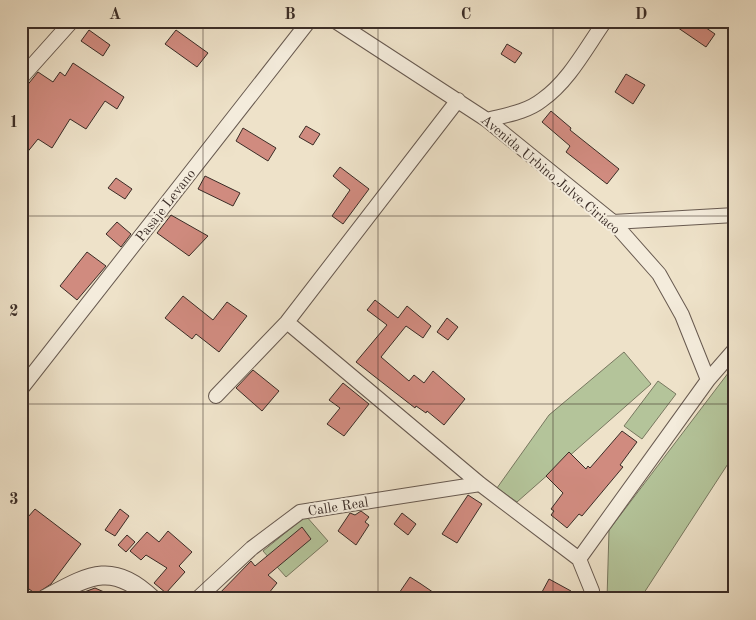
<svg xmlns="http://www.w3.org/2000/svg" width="756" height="620" viewBox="0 0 756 620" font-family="'Old Standard TT',serif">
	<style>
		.green { fill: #b4c49a; stroke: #787860 }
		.building { fill: #d08b7f; stroke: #3b2d27 }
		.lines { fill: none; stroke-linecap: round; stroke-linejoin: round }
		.minor-casing { stroke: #685a50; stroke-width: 16 }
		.tertiary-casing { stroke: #685a50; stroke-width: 20 }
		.minor { stroke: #f4ecdc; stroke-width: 14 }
		.tertiary { stroke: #f4ecdc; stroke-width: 18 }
		.grid { fill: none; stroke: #3b2d27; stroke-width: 1; stroke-opacity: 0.55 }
		.labels { text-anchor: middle; stroke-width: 4; stroke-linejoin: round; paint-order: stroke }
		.street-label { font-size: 14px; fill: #3b2d27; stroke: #f4ecdc }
		.neatline { fill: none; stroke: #3b2d27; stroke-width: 2 }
		.grid-label { font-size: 16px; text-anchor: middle; font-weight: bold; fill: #3b2d27 }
	</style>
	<rect width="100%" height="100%" fill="#eee2c9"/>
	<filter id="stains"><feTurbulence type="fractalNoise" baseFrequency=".004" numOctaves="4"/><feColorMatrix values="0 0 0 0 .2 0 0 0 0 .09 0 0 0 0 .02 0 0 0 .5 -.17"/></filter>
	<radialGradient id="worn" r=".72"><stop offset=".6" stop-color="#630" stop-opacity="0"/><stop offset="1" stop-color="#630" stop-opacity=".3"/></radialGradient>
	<path class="green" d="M 624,352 L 651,384 L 517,502 L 497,488 L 549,415 Z
		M 735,364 L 735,453 L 640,599 L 607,599 L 609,530 Z
		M 658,381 L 676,394 L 642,439 L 624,426 Z
		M 306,516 L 328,541 L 286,577 L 263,551 Z"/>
	<path class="building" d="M 668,21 L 696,21 L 715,34 L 706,47 Z
		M 89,30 L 110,45 L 103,56 L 81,41 Z
		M 176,30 L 208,53 L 197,67 L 165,44 Z
		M 507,44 L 522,53 L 515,63 L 501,54 Z
		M 73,63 L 124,97 L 117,109 L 105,101 L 86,129 L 70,119 L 52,148 L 38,139 L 21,160 L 21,93 L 38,72 L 53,82 L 60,72 L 65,76 Z
		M 626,74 L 645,85 L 633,104 L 615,92 Z
		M 551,111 L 571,128 L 570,130 L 619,169 L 607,184 L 566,152 L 570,146 L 542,122 Z
		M 306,126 L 320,134 L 313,145 L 299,137 Z
		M 243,128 L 276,148 L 268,161 L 236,141 Z
		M 340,167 L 369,189 L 343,224 L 332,216 L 350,190 L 333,176 Z
		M 205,176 L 240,193 L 233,206 L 198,189 Z
		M 116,178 L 132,189 L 125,199 L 108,188 Z
		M 171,215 L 208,236 L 189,256 L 157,233 Z
		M 117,222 L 131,234 L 121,247 L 106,234 Z
		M 87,252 L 106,266 L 77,300 L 60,286 Z
		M 183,296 L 213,320 L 227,302 L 247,316 L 219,352 L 196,334 L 192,339 L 165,318 Z
		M 375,300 L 398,318 L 407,306 L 431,326 L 423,338 L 406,326 L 381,357 L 409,381 L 414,375 L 424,383 L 433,371 L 465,399 L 444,425 L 427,411 L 426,413 L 416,406 L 415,408 L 356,362 L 387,325 L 367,310 Z
		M 447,318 L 458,327 L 448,340 L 437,332 Z
		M 253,370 L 279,391 L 262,411 L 236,388 Z
		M 343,383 L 369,404 L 344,436 L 327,424 L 340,408 L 329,400 Z
		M 622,431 L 637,442 L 620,465 L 623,467 L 582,516 L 579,514 L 567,528 L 551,515 L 554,511 L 551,509 L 563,493 L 546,476 L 569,452 L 586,469 L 588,466 L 590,468 Z
		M 468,495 L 482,504 L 457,543 L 442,534 Z
		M 35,509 L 81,544 L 51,584 L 36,594 L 29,589 L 21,599 L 21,525 Z
		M 120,509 L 129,516 L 115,536 L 105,530 Z
		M 361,511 L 369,517 L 365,522 L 369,525 L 356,545 L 338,531 L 350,513 L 355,515 Z
		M 402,513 L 416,524 L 408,535 L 394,524 Z
		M 302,527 L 311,539 L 268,575 L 277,583 L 264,599 L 214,599 L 251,561 L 255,566 Z
		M 168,531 L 192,552 L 179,566 L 185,572 L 166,593 L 154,583 L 167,568 L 146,555 L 141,560 L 130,551 L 147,532 L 159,542 Z
		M 127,535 L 135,542 L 126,552 L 118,545 Z
		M 410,577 L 421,584 L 443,599 L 395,599 Z
		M 549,579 L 571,591 L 567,599 L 554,599 L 542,592 Z
		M 95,588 L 120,599 L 68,599 L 79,594 Z"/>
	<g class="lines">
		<g class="minor-casing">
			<path id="minor" d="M 335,21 L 487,120 L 613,222 L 659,274 L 682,315 L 708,380
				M 21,78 L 72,21
				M 487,120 C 506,115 527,112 542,100 C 569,81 586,48 605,21
				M 613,222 L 735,215
				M 287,322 L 480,484 L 579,559 L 592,591 L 592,599
				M 21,389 L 309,21
				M 216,396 L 287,322 L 458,100
				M 579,559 L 708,380 L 735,349
				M 197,599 L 252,548 L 300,512 L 480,484"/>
		</g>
		<g class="tertiary-casing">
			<path id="tertiary" d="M 45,599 C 88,576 112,560 152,599"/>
		</g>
		<use href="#minor" class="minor"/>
		<use href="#tertiary" class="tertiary"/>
	</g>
	<path class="grid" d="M 203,21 L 203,599M 378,21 L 378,599M 553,21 L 553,599M 21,216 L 735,216M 21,404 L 735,404"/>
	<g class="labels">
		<g class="street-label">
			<text transform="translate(551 174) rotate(40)" y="5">Avenida Urbino Julve Ciriaco</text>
			<text transform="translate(165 205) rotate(-52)" y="5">Pasaje Levano</text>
			<text transform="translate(338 506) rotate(-9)" y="5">Calle Real</text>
		</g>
	</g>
	<rect width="756" height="620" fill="none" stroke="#eee2c9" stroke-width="55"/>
	<rect x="28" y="28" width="700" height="564" class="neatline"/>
	<g class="grid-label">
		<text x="115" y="19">A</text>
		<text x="290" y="19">B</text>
		<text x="466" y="19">C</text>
		<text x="641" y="19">D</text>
		<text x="14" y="127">1</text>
		<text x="14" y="316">2</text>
		<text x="14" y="504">3</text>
	</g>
	<rect width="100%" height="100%" filter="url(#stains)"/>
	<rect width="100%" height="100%" fill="url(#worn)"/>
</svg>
